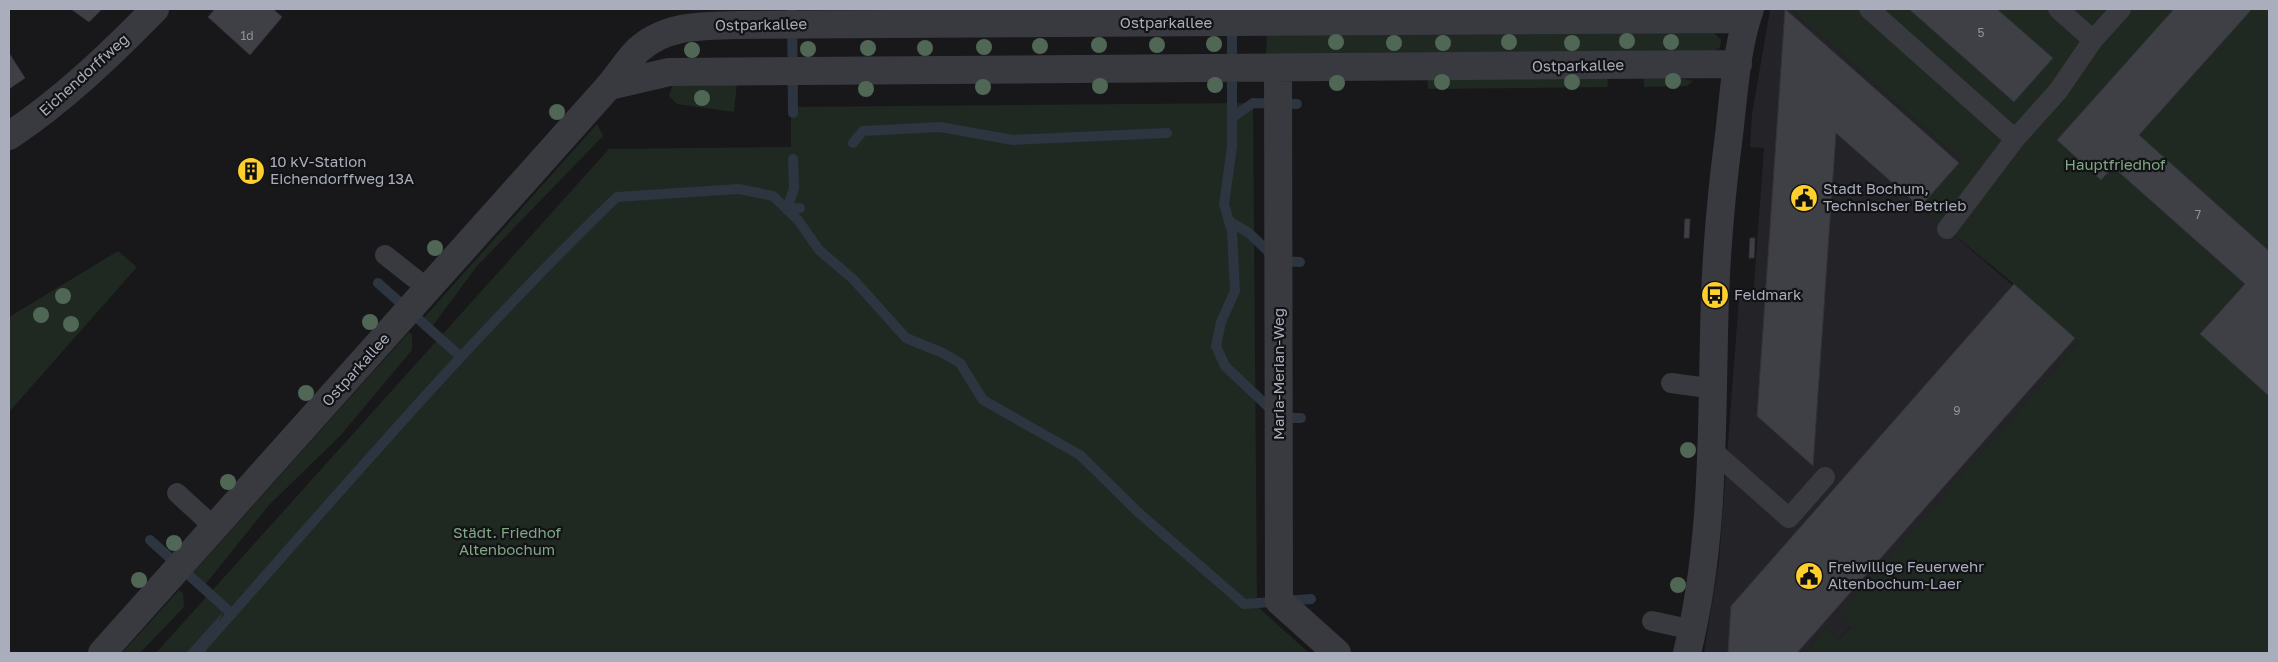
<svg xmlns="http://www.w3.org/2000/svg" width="2278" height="662" viewBox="0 0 2278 662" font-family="'Golos Text',sans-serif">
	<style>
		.built { fill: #242428 }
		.green { fill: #1f2922 }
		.water { fill: #2c3540 }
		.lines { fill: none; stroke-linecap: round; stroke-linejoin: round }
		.stream { stroke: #2c3540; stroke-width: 10 }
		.building { fill: #3f4046; stroke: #323237 }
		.service { stroke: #393940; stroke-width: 20 }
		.minor { stroke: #393940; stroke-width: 28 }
		.tree { fill: #506756 }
		.labels { text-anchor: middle; stroke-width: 4.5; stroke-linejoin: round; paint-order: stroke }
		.number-label { font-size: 12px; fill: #8e929e }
		.street-label { font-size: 15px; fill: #a9adbc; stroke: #131316 }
		.poi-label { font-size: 15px; fill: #a9adbc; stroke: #131316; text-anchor: start }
		.park-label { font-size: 15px; fill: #7ea886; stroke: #131316 }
	</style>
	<rect width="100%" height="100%" fill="#18181b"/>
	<path class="built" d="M 1791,9 L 1961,160 L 1921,207 L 2079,342 L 1839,615 L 1851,626 L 1839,639 L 1826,628 L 1805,653 L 1704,653 L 1719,561 L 1739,298 L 1753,299 L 1764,148 L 1750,147 L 1752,114 L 1770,10 Z"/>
	<path class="green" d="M 1791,9 L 2269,9 L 2269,653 L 1805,653 L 1826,628 L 1839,639 L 1851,627 L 1838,615 L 2079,342 L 2014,284 L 1920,207 L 1961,160 Z
		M 1697,29 L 1714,33 L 1721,40 L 1720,48 L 1711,52 L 1266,58 L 1267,33 Z
		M 1607,75 L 1608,87 L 1428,89 L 1427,77 Z
		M 1644,75 L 1669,76 L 1693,81 L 1687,86 L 1644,87 Z
		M 737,83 L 734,112 L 677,104 L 669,96 L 673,84 Z
		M 1253,103 L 1257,606 L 1309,653 L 156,653 L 609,149 L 791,147 L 791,107 Z
		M 597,124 L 603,136 L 477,266 L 431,328 L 421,321 Z
		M 118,251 L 137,267 L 9,412 L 9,317 Z
		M 409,332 L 412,335 L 412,350 L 340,436 L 269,505 L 204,586 L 191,575 Z
		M 179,590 L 183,593 L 184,607 L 140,653 L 122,653 Z"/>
	<path class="water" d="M 223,612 L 205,653 L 186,653 Z"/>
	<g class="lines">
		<path class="stream" d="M 792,9 L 793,113
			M 1232,22 L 1232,147 L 1224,204 L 1232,232 L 1235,291 L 1221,322 L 1216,346 L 1225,366 L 1280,418 L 1301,418
			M 1233,117 L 1253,103 L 1297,104
			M 853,143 L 863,131 L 940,127 L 1013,140 L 1167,133
			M 787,210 L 794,188 L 793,159
			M 787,210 L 800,208
			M 1229,221 L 1249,233 L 1278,261 L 1300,262
			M 378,283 L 461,357
			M 150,540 L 232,614
			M 197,653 C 334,499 468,340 617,197 L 739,189 L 773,196 L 798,220 L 819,250 L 853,279 L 906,338 L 943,353 L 960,363 L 983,400 L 1080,455 L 1139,513 L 1244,604 L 1311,599"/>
	</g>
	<path class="building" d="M 71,9 L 102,9 L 89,22 Z
		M 215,9 L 273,9 L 282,17 L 250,55 L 208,17 Z
		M 1785,9 L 1959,163 L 1920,207 L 1836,133 L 1813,466 L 1757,416 Z
		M 1909,9 L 1997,9 L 2053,58 L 2014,102 Z
		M 2174,9 L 2252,9 L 2139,135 L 2269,251 L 2269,396 L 2200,334 L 2245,284 L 2113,167 L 2101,180 L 2057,140 Z
		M 9,53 L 25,78 L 9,89 Z
		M 254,164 L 259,168 L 249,179 L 244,175 Z
		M 1685,219 L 1690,219 L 1689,238 L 1684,238 Z
		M 1750,238 L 1755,238 L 1754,258 L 1749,258 Z
		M 2014,284 L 2075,338 L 1797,653 L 1728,653 L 1731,606 Z"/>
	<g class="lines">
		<path class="service" d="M 1869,9 L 2015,139
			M 2058,9 L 2093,40
			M 1947,229 L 2015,139 L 2058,91 L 2093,40 L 2121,9
			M 385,255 L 428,289
			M 1671,383 L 1715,389
			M 1712,450 L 1789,518 L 1825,477
			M 177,493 L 214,527
			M 1652,621 L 1693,630"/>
		<path class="minor" d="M 1278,69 L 1279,601 L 1337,653
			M 609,86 L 669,72 L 1738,64
			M 9,136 C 63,100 110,55 155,9
			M 102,653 L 609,86 C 619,74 628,60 638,50 C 667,24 704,26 740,25 L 1747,19
			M 1687,653 C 1716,537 1711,416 1715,297 C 1717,243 1722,188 1729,135 C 1734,93 1736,49 1750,9"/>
	</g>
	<g class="tree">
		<circle cx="1627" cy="41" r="8"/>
		<circle cx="1336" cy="42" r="8"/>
		<circle cx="1509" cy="42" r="8"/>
		<circle cx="1671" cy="42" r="8"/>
		<circle cx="1394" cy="43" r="8"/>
		<circle cx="1443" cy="43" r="8"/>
		<circle cx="1572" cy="43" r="8"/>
		<circle cx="1214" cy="44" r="8"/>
		<circle cx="1099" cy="45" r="8"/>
		<circle cx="1157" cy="45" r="8"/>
		<circle cx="1040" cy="46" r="8"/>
		<circle cx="984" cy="47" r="8"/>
		<circle cx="868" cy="48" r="8"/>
		<circle cx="925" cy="48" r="8"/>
		<circle cx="808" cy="49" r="8"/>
		<circle cx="692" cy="50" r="8"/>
		<circle cx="1673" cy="81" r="8"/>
		<circle cx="1442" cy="82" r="8"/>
		<circle cx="1572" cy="82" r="8"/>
		<circle cx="1337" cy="83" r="8"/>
		<circle cx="1215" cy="85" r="8"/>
		<circle cx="1100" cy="86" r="8"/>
		<circle cx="983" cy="87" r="8"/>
		<circle cx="866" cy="89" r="8"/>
		<circle cx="702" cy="98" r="8"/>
		<circle cx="557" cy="112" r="8"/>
		<circle cx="435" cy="248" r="8"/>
		<circle cx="63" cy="296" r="8"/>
		<circle cx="41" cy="315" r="8"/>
		<circle cx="370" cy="322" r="8"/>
		<circle cx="71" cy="324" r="8"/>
		<circle cx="306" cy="393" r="8"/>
		<circle cx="1688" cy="450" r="8"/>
		<circle cx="228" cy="482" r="8"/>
		<circle cx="174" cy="543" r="8"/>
		<circle cx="139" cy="580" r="8"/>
		<circle cx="1678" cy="585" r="8"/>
	</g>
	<defs>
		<g id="building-disc" transform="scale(1.4375)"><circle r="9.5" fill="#ffcf2c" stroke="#131316"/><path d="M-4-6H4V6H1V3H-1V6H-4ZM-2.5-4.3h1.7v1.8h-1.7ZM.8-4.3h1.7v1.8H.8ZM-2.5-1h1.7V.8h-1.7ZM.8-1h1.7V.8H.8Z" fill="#111"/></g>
		<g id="civic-disc" transform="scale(1.4375)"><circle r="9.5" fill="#ffcf2c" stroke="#131316"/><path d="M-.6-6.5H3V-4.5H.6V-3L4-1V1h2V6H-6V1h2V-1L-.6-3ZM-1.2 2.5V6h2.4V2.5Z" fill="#111"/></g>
		<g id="bus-disc" transform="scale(1.4375)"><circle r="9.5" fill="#ffcf2c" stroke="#131316"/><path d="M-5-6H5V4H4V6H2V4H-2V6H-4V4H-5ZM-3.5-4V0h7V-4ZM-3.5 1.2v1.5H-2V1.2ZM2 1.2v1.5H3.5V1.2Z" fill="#111"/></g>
	</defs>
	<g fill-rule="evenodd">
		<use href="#building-disc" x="251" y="171"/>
		<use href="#civic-disc" x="1804" y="198"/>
		<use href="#bus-disc" x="1715" y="295"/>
		<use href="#civic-disc" x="1809" y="576"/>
	</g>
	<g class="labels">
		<g class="number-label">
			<text x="1981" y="37">5</text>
			<text x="247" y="40">1d</text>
			<text x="2198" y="219">7</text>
			<text x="1957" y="415">9</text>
		</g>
		<g class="street-label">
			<text x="1166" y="28">Ostparkallee</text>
			<text transform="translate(761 25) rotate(-1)" y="5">Ostparkallee</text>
			<text transform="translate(1578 66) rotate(-1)" y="5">Ostparkallee</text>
			<text transform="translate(84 75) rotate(-42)" y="5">Eichendorffweg</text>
			<text transform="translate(356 370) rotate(-48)" y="5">Ostparkallee</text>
			<text transform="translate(1279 374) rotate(-90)" y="5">Maria-Merian-Weg</text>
		</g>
		<g class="poi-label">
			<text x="270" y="167">10 kV-Station<tspan x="270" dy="17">Eichendorffweg 13A</tspan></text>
			<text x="1823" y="194">Stadt Bochum,<tspan x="1823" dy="17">Technischer Betrieb</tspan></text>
			<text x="1734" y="300">Feldmark</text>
			<text x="1828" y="572">Freiwillige Feuerwehr<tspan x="1828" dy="17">Altenbochum-Laer</tspan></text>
		</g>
		<g class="park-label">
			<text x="2115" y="170">Hauptfriedhof</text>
			<text x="507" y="538">Städt. Friedhof<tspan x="507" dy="17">Altenbochum</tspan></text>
		</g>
	</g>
	<rect width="2278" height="662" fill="none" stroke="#a9adbc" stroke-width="20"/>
</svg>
